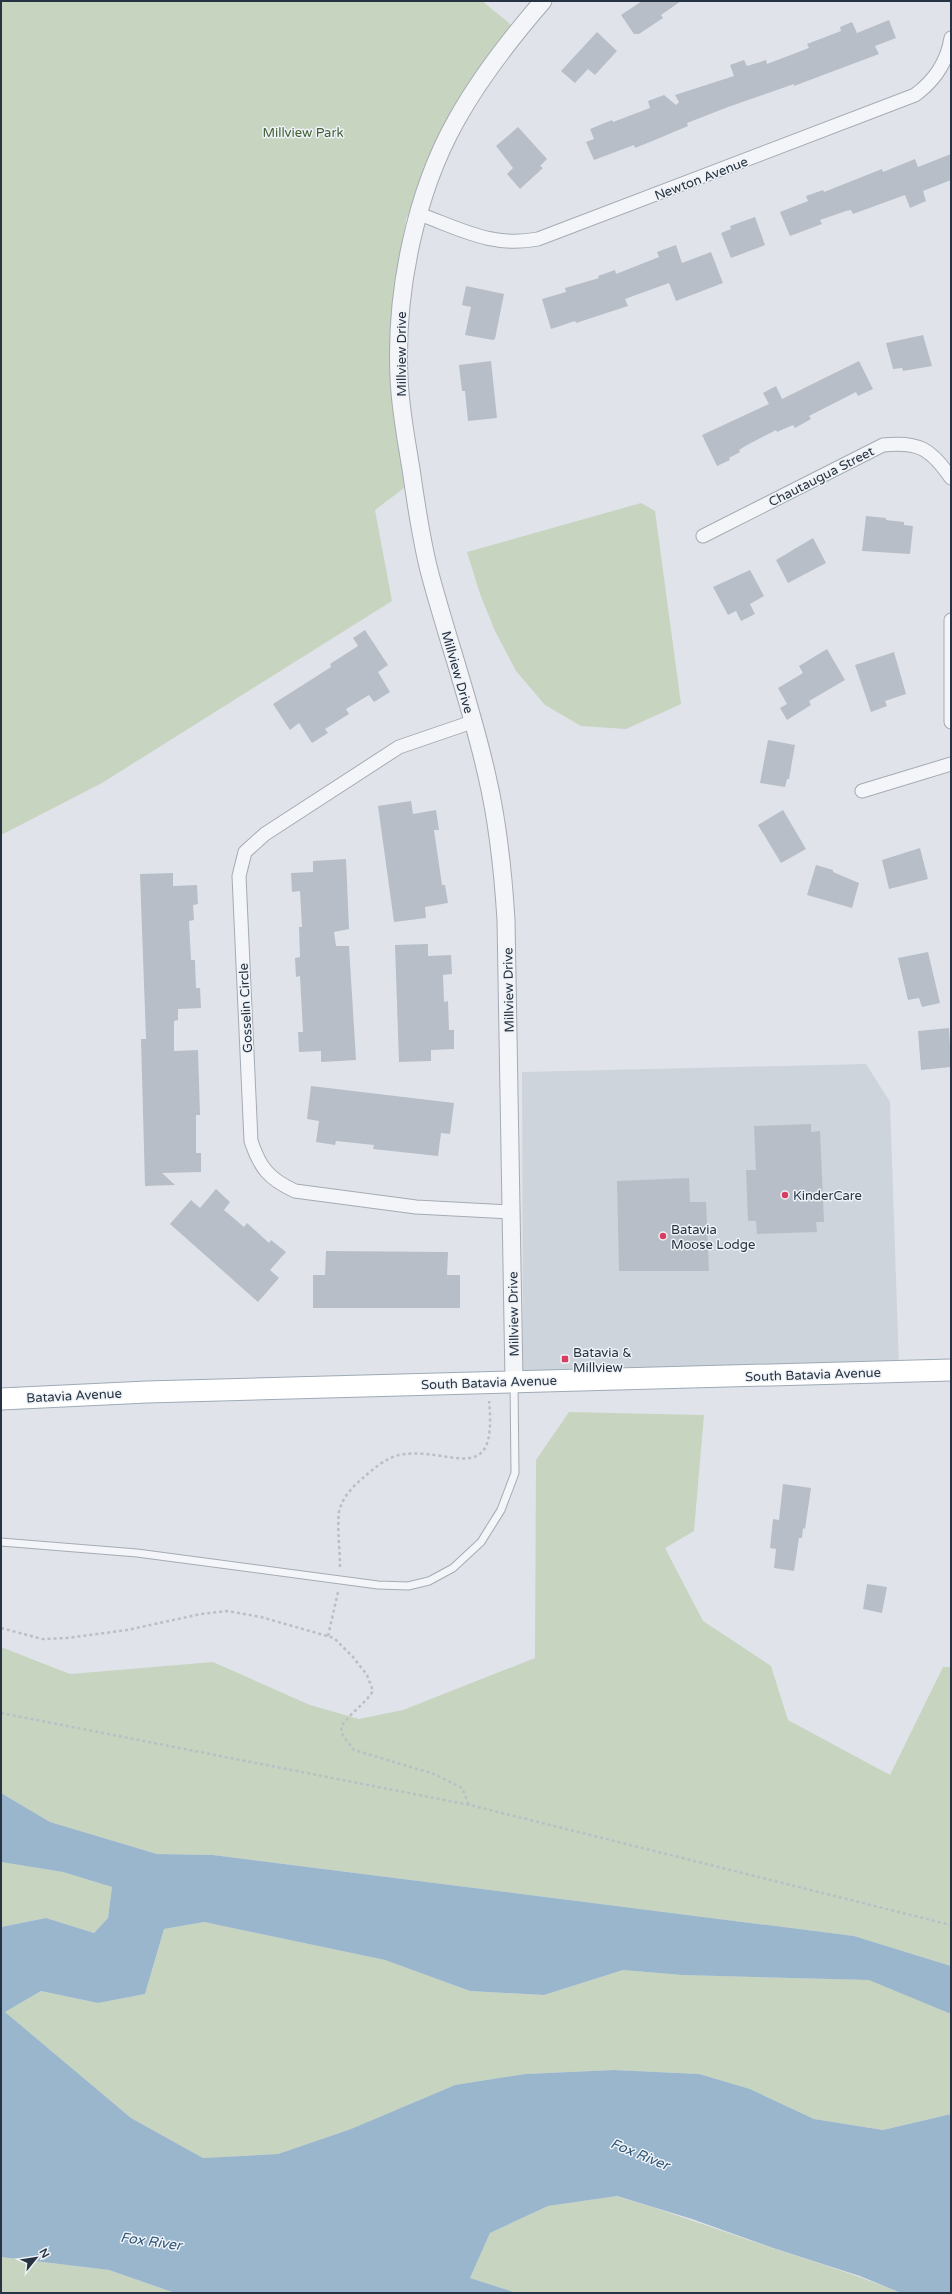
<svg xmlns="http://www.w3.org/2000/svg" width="952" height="2294" viewBox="0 0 952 2294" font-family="'Varela Round',sans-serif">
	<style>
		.built { fill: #ced4dc }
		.green { fill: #c7d4c0 }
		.water { fill: #99b6cc }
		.building { fill: #b7bec7 }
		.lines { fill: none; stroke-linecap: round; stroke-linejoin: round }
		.service-casing { stroke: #a5abb4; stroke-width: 9 }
		.minor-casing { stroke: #a5abb4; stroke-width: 15 }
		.tertiary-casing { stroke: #a5abb4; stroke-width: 19 }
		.primary-casing { stroke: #9eaab6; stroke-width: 23 }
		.path { stroke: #babfc5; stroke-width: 2.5; stroke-dasharray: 3 3; stroke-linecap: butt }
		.service { stroke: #f3f5f8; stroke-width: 7 }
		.minor { stroke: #f3f5f8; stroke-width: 13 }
		.tertiary { stroke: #f3f5f8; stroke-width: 17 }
		.primary { stroke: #fff; stroke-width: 21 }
		.poi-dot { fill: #d63d61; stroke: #eff3f7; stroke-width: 1.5 }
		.labels { text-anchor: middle; stroke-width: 3; stroke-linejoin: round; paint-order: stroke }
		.park-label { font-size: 13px; fill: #3f5f34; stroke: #eff3f7 }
		.street-label { font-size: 13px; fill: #273342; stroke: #eff3f7 }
		.poi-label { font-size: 13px; fill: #273342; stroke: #eff3f7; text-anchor: start }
		.water-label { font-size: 14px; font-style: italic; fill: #2f5678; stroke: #eff3f7 }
	</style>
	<rect width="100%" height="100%" fill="#e0e4ea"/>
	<path class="built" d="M 866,1064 L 890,1102 L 899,1366 L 523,1371 L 522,1072 Z"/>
	<path class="green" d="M 1,1 L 482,1 L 514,27 L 450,117 L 406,219 L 395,289 L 392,381 L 404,488 L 375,510 L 392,601 L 102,783 L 1,835 Z
		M 641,503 L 655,511 L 681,704 L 626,729 L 581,726 L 545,705 L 516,671 L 495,631 L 480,594 L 467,552 Z
		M 569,1412 L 704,1415 L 694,1531 L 665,1548 L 703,1621 L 771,1666 L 788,1720 L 890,1775 L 943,1667 L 951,1667 L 951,1966 L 854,1936 L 213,1855 L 157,1854 L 50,1822 L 1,1793 L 1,1647 L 70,1674 L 213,1662 L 310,1705 L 359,1719 L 403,1710 L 535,1658 L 536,1460 Z
		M 1,1862 L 63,1872 L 112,1887 L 108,1918 L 94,1933 L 46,1918 L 1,1927 Z
		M 204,1922 L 385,1960 L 470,1991 L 544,1995 L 623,1970 L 682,1975 L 870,1980 L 951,2014 L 951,2114 L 883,2130 L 814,2119 L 750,2089 L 699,2074 L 614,2070 L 525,2074 L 455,2085 L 351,2129 L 278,2154 L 203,2158 L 131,2118 L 5,2012 L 41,1991 L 98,2003 L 145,1994 L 164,1929 Z
		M 616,2196 C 670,2212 722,2231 775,2249 C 818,2263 860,2276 901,2293 L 517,2293 L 470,2278 L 490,2233 L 548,2206 Z
		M 1,2257 L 109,2270 L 175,2293 L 1,2293 Z"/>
	<path class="water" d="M 1,1793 L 50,1822 L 157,1854 L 213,1855 L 854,1936 L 951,1966 L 951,2014 L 869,1980 L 682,1975 L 623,1970 L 544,1995 L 470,1991 L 385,1960 L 204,1922 L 164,1929 L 145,1994 L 98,2003 L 41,1991 L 5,2012 L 131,2118 L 203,2158 L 278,2154 L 351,2129 L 455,2085 L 525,2074 L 614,2070 L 699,2074 L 750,2089 L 814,2119 L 883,2130 L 951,2114 L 951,2293 L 901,2293 L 860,2276 L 776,2249 L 692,2219 L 617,2196 L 548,2206 L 490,2233 L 470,2278 L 517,2293 L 175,2293 L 109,2270 L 1,2257 L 1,1927 L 46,1918 L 94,1933 L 108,1918 L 112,1887 L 63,1872 L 1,1862 Z"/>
	<path class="building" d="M 642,1 L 681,1 L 661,15 L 663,18 L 639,34 L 634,34 L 621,15 Z
		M 889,20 L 896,38 L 875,46 L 879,54 L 794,86 L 794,84 L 728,107 L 687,123 L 688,126 L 650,142 L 635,148 L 634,145 L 594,160 L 586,142 L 594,139 L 590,129 L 612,120 L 613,122 L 650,108 L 648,101 L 664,95 L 676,105 L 679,102 L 675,95 L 734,76 L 730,65 L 744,60 L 747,66 L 766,60 L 767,64 L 809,48 L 807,44 L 841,31 L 840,27 L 852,22 L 857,33 Z
		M 597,32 L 617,51 L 595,75 L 588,69 L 575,83 L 561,71 Z
		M 518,127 L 547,159 L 540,166 L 543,168 L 520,189 L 507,174 L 513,168 L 496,146 Z
		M 951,154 L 951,180 L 923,191 L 926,201 L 910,208 L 905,195 L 853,214 L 851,210 L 846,211 L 820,220 L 822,224 L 790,236 L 780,212 L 808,201 L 806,196 L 823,190 L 824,192 L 882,169 L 883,172 L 915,159 L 918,167 Z
		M 755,217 L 765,245 L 731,258 L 721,233 L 731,229 L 730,226 Z
		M 676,245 L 682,263 L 711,252 L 723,283 L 676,301 L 669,283 L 625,299 L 628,306 L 576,323 L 575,321 L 551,329 L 542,299 L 566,292 L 565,288 L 599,278 L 598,276 L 615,270 L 616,274 L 659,257 L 657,252 Z
		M 466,286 L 504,294 L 495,339 L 493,340 L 465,335 L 471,307 L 462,305 Z
		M 923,335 L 932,366 L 903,371 L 902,368 L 893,369 L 886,343 Z
		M 491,361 L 497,418 L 468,421 L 465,391 L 462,391 L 459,365 Z
		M 859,361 L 873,389 L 858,396 L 856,392 L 809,416 L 811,419 L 795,428 L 793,425 L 777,432 L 776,430 L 747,445 L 739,450 L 740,452 L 729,458 L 730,460 L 717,466 L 702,435 L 769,404 L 763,393 L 776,386 L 782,399 Z
		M 866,516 L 886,518 L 886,520 L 904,522 L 904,525 L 913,526 L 910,554 L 862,551 Z
		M 813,538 L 826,563 L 788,583 L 776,560 Z
		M 750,570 L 764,596 L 750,604 L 755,614 L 741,621 L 736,611 L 728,615 L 713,587 Z
		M 365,630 L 388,665 L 378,672 L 390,692 L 374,702 L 369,695 L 346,709 L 349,714 L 325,729 L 328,733 L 312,743 L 299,723 L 290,730 L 273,704 L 331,667 L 330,664 L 358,646 L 353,638 Z
		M 827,649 L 845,680 L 809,701 L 811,705 L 787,720 L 780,708 L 787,704 L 778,688 L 803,673 L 799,666 Z
		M 894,652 L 906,694 L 885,701 L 887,706 L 871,712 L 855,665 Z
		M 768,740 L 795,745 L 789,779 L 787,779 L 785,787 L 760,783 Z
		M 411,801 L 413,814 L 436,810 L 439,830 L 434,830 L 442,885 L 445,885 L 448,903 L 425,907 L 426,918 L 394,922 L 378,806 Z
		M 783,810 L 806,849 L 781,863 L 758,825 Z
		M 920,848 L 928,879 L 889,889 L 882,860 Z
		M 346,859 L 349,929 L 334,932 L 336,946 L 349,946 L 356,1060 L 321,1062 L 321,1051 L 299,1052 L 298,1032 L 303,1032 L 300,976 L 296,977 L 295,958 L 300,957 L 299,927 L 302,927 L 300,891 L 292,892 L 291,873 L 313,872 L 313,861 Z
		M 816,865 L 833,870 L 833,872 L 859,883 L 852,908 L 807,895 Z
		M 173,873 L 173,886 L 197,885 L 198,904 L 193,905 L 194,920 L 189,921 L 191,960 L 195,960 L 196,988 L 200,988 L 201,1008 L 178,1009 L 178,1020 L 174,1021 L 174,1051 L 198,1050 L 200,1115 L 196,1115 L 196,1153 L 201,1153 L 201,1172 L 162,1173 L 175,1185 L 145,1186 L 141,1039 L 146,1039 L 140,874 Z
		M 428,944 L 428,956 L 451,955 L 452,974 L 443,975 L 444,1002 L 448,1001 L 449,1030 L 454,1030 L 454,1049 L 431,1050 L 431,1061 L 399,1062 L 395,945 Z
		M 928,952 L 940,1003 L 922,1007 L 919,998 L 908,1000 L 898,958 Z
		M 949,1028 L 951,1067 L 921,1070 L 918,1031 Z
		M 311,1086 L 454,1103 L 450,1134 L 441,1133 L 438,1156 L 373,1149 L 374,1145 L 336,1141 L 335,1145 L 316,1142 L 319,1121 L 307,1119 Z
		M 811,1124 L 811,1132 L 820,1131 L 824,1222 L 816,1222 L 817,1232 L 757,1234 L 756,1221 L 748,1221 L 746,1170 L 756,1170 L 754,1126 Z
		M 689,1178 L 690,1202 L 706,1202 L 709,1271 L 619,1271 L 617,1181 Z
		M 216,1189 L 230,1202 L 224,1210 L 244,1227 L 247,1223 L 269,1243 L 271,1240 L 286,1252 L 270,1270 L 279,1278 L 258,1302 L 170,1224 L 191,1200 L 200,1208 Z
		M 326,1251 L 448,1252 L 447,1275 L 460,1275 L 460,1308 L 313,1308 L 313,1275 L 325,1275 Z
		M 783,1484 L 811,1488 L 805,1529 L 803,1528 L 802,1538 L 799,1538 L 794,1571 L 774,1568 L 776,1549 L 770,1548 L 773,1519 L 779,1520 Z
		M 867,1584 L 887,1587 L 882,1613 L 863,1609 Z"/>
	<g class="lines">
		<g class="service-casing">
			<path id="service" d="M 1,1542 L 137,1553 L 378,1585 L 408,1586 L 429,1581 L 453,1568 L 481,1542 L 501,1510 L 515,1473 L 514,1383"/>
		</g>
		<g class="minor-casing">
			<path id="minor" d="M 419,214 C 461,229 492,248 538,239 L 915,95 C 934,81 947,63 951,38
				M 703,536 L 883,445 C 919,441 931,449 951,478
				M 951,620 L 951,722
				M 472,722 L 399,747 L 265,834 L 245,852 L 239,876 L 251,1141 C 260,1168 269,1179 295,1191 L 416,1207 L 512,1212
				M 862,791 L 951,764"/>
		</g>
		<g class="tertiary-casing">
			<path id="tertiary" d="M 514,1381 L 506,920 C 503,871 498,823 487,776 C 472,708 448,641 430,574 C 421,540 416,504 411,469 C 406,438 400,408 399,377 C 395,293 415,193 457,119 C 481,76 511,38 543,1"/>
		</g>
		<g class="primary-casing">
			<path id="primary" d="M 1,1399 L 147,1392 L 951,1370"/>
		</g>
		<path class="path" d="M 340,1567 C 340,1550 337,1530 339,1512 C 342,1498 352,1487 363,1478 C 373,1469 386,1458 399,1455 C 449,1445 498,1492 489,1401
			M 1,1628 L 42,1639 L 67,1638 L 127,1630 L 201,1614 L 227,1611 L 261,1617 L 334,1638 L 353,1657 L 367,1675 L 373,1691 C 364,1705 350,1713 341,1727 L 343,1736 L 354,1750 L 434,1774 L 462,1788 L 469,1805
			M 328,1636 L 338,1592
			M 1,1713 L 470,1805 L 951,1925"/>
		<use href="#service" class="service"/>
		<use href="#minor" class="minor"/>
		<use href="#tertiary" class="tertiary"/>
		<use href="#primary" class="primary"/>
	</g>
	<g class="poi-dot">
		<circle cx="785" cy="1195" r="4"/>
		<circle cx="663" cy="1236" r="4"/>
		<rect x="561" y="1355" width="8" height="8" rx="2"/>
	</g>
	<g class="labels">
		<g class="park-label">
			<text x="303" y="137">Millview Park</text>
		</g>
		<g class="street-label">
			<text transform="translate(701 178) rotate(-21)" y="5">Newton Avenue</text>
			<text transform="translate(401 354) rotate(-90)" y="5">Millview Drive</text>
			<text transform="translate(821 476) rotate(-27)" y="5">Chautaugua Street</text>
			<text transform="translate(458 672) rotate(74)" y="5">Millview Drive</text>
			<text transform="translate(508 990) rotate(-91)" y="5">Millview Drive</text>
			<text transform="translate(245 1008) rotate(-93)" y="5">Gosselin Circle</text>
			<text transform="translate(513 1314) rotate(-91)" y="5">Millview Drive</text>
			<text transform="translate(813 1374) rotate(-2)" y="5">South Batavia Avenue</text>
			<text transform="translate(489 1382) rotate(-2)" y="5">South Batavia Avenue</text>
			<text transform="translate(74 1395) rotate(-3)" y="5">Batavia Avenue</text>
		</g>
		<g class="poi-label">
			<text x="793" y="1200">KinderCare</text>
			<text x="671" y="1234">Batavia<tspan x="671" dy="15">Moose Lodge</tspan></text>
			<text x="573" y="1357">Batavia &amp;<tspan x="573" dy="15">Millview</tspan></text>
		</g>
		<g class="water-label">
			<text transform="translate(640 2154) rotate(22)" y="5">Fox River</text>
			<text transform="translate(151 2241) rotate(8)" y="5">Fox River</text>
		</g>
	</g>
	<rect width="952" height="2294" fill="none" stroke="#273342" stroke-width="4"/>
	<g transform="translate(36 2258) rotate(60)" stroke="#eff3f7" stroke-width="3" paint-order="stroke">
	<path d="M0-3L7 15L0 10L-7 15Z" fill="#273342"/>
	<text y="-6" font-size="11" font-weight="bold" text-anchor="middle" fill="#273342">N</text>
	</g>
</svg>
